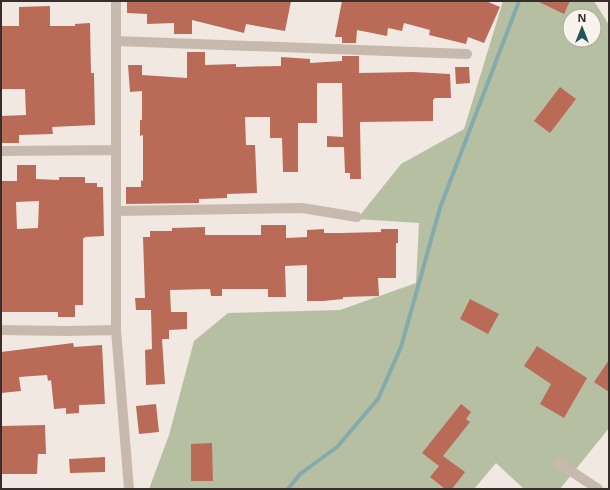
<svg xmlns="http://www.w3.org/2000/svg" width="610" height="490" viewBox="0 0 610 490" font-family="'Noto Sans',sans-serif">
	<style>
		.green { fill: #b7bfa2; fill-rule: evenodd }
		.lines { fill: none; stroke-linecap: round; stroke-linejoin: round }
		.stream { stroke: #83abab; stroke-width: 4 }
		.building { fill: #ba6b57; fill-rule: evenodd }
		.street { stroke: #c8b9ae; stroke-width: 10 }
	</style>
	<rect width="100%" height="100%" fill="#f1e9e1"/>
	<path class="green" d="M 503,1 L 594,1 L 609,25 L 609,428 L 560,489 L 524,489 L 496,463 L 474,489 L 149,489 L 169,435 L 194,341 L 228,313 L 340,310 L 416,283 L 419,223 L 357,219 L 401,164 L 464,129 ZM 570,16 L 594,16 L 594,40 L 570,40 Z"/>
	<g class="lines">
		<path class="stream" d="M 288,489 L 300,474 L 337,447 L 378,399 L 401,347 L 440,208 L 519,1"/>
	</g>
	<path class="building" d="M 127,1 L 291,1 L 285,31 L 246,24 L 244,33 L 192,20 L 192,34 L 174,34 L 174,23 L 147,24 L 147,14 L 127,13 Z
		M 342,1 L 486,1 L 500,7 L 484,43 L 468,37 L 466,44 L 429,35 L 430,30 L 404,23 L 402,31 L 388,28 L 387,36 L 357,30 L 356,43 L 342,43 L 342,37 L 335,37 Z
		M 537,1 L 570,1 L 564,14 Z
		M 50,6 L 50,26 L 75,26 L 75,24 L 90,23 L 91,73 L 94,73 L 95,125 L 52,127 L 53,134 L 19,135 L 19,143 L 1,143 L 1,116 L 26,115 L 25,89 L 1,89 L 1,26 L 19,26 L 19,7 Z
		M 187,52 L 205,52 L 205,65 L 236,64 L 236,67 L 281,66 L 281,57 L 310,59 L 310,63 L 342,61 L 342,56 L 359,56 L 359,73 L 413,72 L 450,74 L 451,98 L 435,98 L 433,100 L 433,121 L 360,122 L 361,179 L 350,179 L 350,173 L 345,173 L 344,147 L 327,147 L 327,136 L 343,137 L 342,83 L 317,83 L 317,123 L 298,123 L 298,172 L 283,172 L 282,138 L 270,138 L 270,117 L 245,117 L 246,145 L 255,145 L 257,193 L 227,194 L 227,198 L 199,199 L 199,203 L 126,204 L 126,187 L 141,187 L 141,180 L 143,181 L 143,135 L 140,136 L 140,120 L 142,120 L 142,91 L 130,92 L 128,65 L 142,65 L 142,75 L 187,78 Z
		M 455,67 L 469,67 L 470,83 L 456,84 Z
		M 560,87 L 576,99 L 550,133 L 534,121 Z
		M 17,165 L 36,165 L 36,179 L 59,180 L 59,177 L 85,177 L 85,183 L 97,183 L 97,187 L 103,187 L 104,236 L 85,237 L 83,239 L 83,305 L 75,305 L 75,317 L 58,317 L 58,312 L 1,312 L 1,181 L 17,181 ZM 39,201 L 38,228 L 17,229 L 16,202 Z
		M 261,225 L 286,225 L 286,238 L 307,237 L 307,230 L 324,229 L 324,233 L 341,233 L 381,232 L 381,229 L 398,229 L 398,243 L 396,243 L 396,278 L 378,278 L 379,296 L 343,297 L 343,299 L 323,301 L 307,301 L 307,265 L 285,266 L 286,297 L 268,297 L 268,289 L 222,289 L 222,296 L 211,296 L 210,289 L 170,290 L 171,312 L 187,312 L 187,329 L 169,330 L 169,339 L 162,339 L 165,384 L 146,385 L 145,350 L 152,349 L 151,310 L 136,310 L 135,298 L 145,298 L 143,237 L 150,237 L 150,231 L 172,231 L 172,228 L 205,227 L 205,235 L 261,235 Z
		M 470,299 L 499,314 L 488,334 L 460,319 Z
		M 73,343 L 74,347 L 102,345 L 105,404 L 79,405 L 79,413 L 66,414 L 66,408 L 54,409 L 51,380 L 48,381 L 47,375 L 19,377 L 21,391 L 1,393 L 1,352 Z
		M 537,346 L 587,378 L 564,418 L 540,404 L 551,384 L 524,366 Z
		M 609,360 L 609,392 L 594,382 Z
		M 156,404 L 159,432 L 139,434 L 136,406 Z
		M 461,404 L 471,412 L 466,419 L 470,422 L 443,456 L 465,472 L 452,489 L 445,489 L 430,477 L 439,466 L 422,453 Z
		M 45,425 L 46,454 L 38,454 L 37,474 L 1,474 L 1,426 Z
		M 212,443 L 213,481 L 191,481 L 191,444 Z
		M 105,457 L 105,472 L 70,473 L 69,459 Z"/>
	<g class="lines">
		<path class="street" d="M 116,1 L 116,330 L 129,489
			M 116,41 L 467,54
			M 1,151 L 116,150
			M 116,211 L 302,208 L 357,217
			M 1,330 L 66,331 L 116,330
			M 559,463 L 598,489"/>
	</g>
	<rect width="610" height="490" fill="none" stroke="#382f2c" stroke-width="4"/>
	<g transform="translate(582 28)"><circle r="19" fill="#f9f3ee" stroke="#aca5a0"/>
	<path d="M0-3L7 15L0 10L-7 15Z" fill="#255455"/>
	<text y="-6" font-size="11" font-weight="bold" text-anchor="middle" fill="#382f2c">N</text>
	</g>
</svg>
